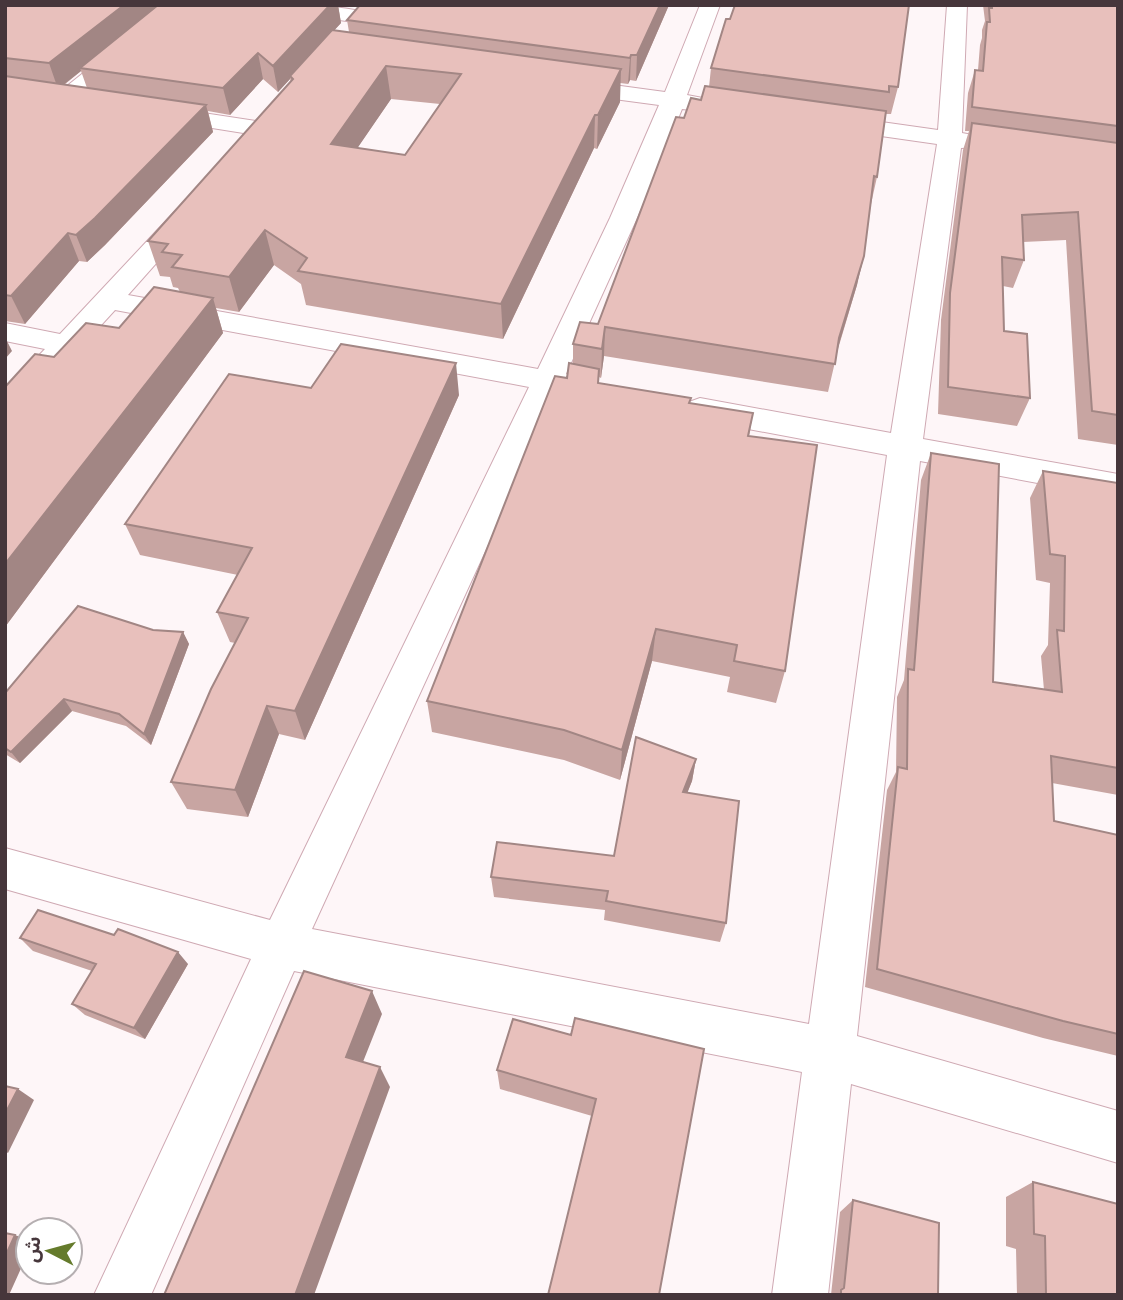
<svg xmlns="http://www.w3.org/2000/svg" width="1123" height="1300" viewBox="0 0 1123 1300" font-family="'Nunito Sans','Noto Sans Arabic',sans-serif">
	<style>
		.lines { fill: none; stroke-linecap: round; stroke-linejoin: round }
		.minor-casing { stroke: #cfa9b3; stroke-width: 2 }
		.minor { fill: #fff; fill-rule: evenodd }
		.wall { fill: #c8a5a2; fill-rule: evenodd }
		.shaded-wall { fill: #a28684 }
		.building { fill: #e8c0bc; stroke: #a28684; stroke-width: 2; fill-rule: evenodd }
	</style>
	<rect width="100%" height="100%" fill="#fef6f8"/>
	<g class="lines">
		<g class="minor-casing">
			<path id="minor" d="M 168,5 L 191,5 L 73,104 L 57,104 L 53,99 L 57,94 Z
				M 260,5 C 296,5 334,4 369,13 L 373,17 L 369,21 L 362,23 L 270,11 L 263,9 Z
				M 700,5 L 720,5 L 687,95 L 708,99 L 712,104 L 708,109 L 700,111 L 682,109 L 637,218 L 566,374 L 583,378 L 588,385 L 583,392 L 572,395 L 558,392 L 312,929 L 809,1024 L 887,455 L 700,420 L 689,416 L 684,409 L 689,402 L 700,398 L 891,433 L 937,144 L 832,129 L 824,127 L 820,122 L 824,117 L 832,115 L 938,130 L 947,5 L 967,5 L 962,133 L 983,137 L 986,142 L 983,147 L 961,148 L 923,439 L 1118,474 L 1118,498 L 920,461 L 857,1036 L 1118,1111 L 1118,1163 L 851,1084 L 828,1295 L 772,1295 L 802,1072 L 294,971 L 151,1295 L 94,1295 L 251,959 L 5,889 L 5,848 L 270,920 L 529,387 L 115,310 L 16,418 L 5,422 L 5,391 L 45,349 L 5,341 L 5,323 L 60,334 L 178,208 L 187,206 L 196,208 L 200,214 L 128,295 L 538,369 L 610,218 L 659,105 L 569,93 L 561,91 L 558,86 L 561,81 L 569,79 L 665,92 Z
				M 157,106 L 263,122 L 272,124 L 275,129 L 272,134 L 263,136 L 149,118 L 145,113 L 149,108 Z"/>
		</g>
		<use href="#minor" class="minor"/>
	</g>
	<path class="wall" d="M 5,5 L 338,5 L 341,23 L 334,30 L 349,32 L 347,20 L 669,5 L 636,81 L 630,80 L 628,84 L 620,83 L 620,102 L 597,149 L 594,148 L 503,339 L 306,305 L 301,284 L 274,265 L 239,312 L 216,308 L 223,333 L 5,627 L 5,387 L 54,357 L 119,328 L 180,292 L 178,288 L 173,287 L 170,277 L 160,276 L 148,241 L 291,81 L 290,79 L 278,92 L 263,79 L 230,115 L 208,111 L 213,132 L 105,245 L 87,262 L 79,261 L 25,324 L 5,321 ZM 81,71 L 87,88 L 64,85 ZM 391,99 L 440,104 L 405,155 L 357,148 Z
		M 983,5 L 1118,5 L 1118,445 L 1078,439 L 1066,240 L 1023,242 L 1024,260 L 1013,288 L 1003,286 L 1004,331 L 1030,398 L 1017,426 L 938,414 L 941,320 L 963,150 L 969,131 L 965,131 L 968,93 L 975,70 L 978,70 L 980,45 L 982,38 L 982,30 L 985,21 Z
		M 711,68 L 898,87 L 891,114 L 886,114 L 877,177 L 871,204 L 857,285 L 838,349 L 828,392 L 604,356 L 601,378 L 599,377 L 599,383 L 690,403 L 753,413 L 749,436 L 785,671 L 776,703 L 727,692 L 730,677 L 652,661 L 620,780 L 564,760 L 432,732 L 427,701 L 573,364 L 573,344 L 598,324 L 684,118 L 701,100 L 709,87 Z
		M 311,388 L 459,395 L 305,740 L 279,734 L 248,817 L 187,809 L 171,782 L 235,643 L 230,642 L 217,612 L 238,575 L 140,555 L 125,524 Z
		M 931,453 L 993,682 L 1044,690 L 1041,656 L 1048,645 L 1050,583 L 1036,580 L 1030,498 L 1043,471 L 1118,483 L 1118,795 L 1052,783 L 1054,821 L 1118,835 L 1118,1056 L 1043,1038 L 865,987 L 887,790 L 896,772 L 897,697 L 904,680 L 921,480 Z
		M 153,630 L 183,632 L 189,644 L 151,745 L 126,726 L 72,711 L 20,763 L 5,754 L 5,693 Z
		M 696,759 L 692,781 L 687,793 L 726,923 L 720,942 L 604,920 L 605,910 L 494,897 L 491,877 L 614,856 Z
		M 20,938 L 188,964 L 145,1039 L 85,1015 L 72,1004 L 92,971 L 33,951 Z
		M 575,1018 L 659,1295 L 592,1116 L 500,1089 L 497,1070 L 571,1035 Z
		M 1033,1182 L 1118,1295 L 1017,1295 L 1016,1249 L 1006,1246 L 1006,1197 Z
		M 853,1200 L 938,1295 L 831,1295 L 840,1212 Z"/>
	<path class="shaded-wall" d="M 124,5 L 163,5 L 80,68 L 81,71 L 58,89 L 49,63 Z
		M 330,5 L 338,5 L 341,23 L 292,77 L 290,76 L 290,79 L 278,92 L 273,66 Z
		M 660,5 L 669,5 L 636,81 L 637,55 Z
		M 258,53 L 263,79 L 230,115 L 223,88 Z
		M 631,55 L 630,80 L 628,84 L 630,58 Z
		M 386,66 L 391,99 L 337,178 L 331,144 Z
		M 621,69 L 620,102 L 597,149 L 598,115 Z
		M 206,105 L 213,132 L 105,245 L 87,262 L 76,235 Z
		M 595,115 L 594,148 L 503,339 L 501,304 Z
		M 265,230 L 274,265 L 239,312 L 229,277 Z
		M 68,233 L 79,261 L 25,324 L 11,296 Z
		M 864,256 L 857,285 L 832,367 L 839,338 Z
		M 213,298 L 223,333 L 5,627 L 5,564 Z
		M 605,327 L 604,356 L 601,378 L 602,349 Z
		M 5,337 L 12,351 L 5,359 Z
		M 456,363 L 459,395 L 305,740 L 295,711 Z
		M 656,629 L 652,661 L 620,780 L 622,750 Z
		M 183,632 L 189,644 L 151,745 L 144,734 Z
		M 64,699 L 72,711 L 20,763 L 11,752 Z
		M 267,706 L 279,734 L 248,817 L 235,790 Z
		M 696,759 L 692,781 L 679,814 L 683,792 Z
		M 178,952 L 188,964 L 145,1039 L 134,1028 Z
		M 372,991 L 382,1014 L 357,1077 L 346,1057 Z
		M 380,1067 L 390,1087 L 314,1295 L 295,1295 Z
		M 18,1089 L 34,1100 L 8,1153 L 5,1151 L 5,1114 Z
		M 15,1235 L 28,1240 L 28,1253 L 9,1295 L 5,1295 L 5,1257 Z"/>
	<path class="building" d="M 5,5 L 124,5 L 49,63 L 5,58 Z
		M 158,5 L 330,5 L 273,66 L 258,53 L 223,88 L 80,68 Z
		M 360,5 L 660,5 L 637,55 L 631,55 L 630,58 L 347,20 Z
		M 735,5 L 909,5 L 898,87 L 889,86 L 889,92 L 711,68 L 726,19 L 730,19 Z
		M 992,5 L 1118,5 L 1118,126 L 972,107 L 975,70 L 983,71 L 987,22 L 990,22 L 989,8 L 992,8 Z
		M 332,30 L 621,69 L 598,115 L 595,115 L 501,304 L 298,271 L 307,258 L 265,230 L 229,277 L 172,267 L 182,255 L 162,252 L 168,244 L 148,241 L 293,79 L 290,76 ZM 386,66 L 461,74 L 405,155 L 331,144 Z
		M 5,76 L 206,105 L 95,218 L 76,235 L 68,233 L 11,296 L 5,295 Z
		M 705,86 L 886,111 L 877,177 L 874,176 L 864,256 L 839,338 L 835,364 L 605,327 L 602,349 L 573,344 L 580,322 L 598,324 L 676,117 L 684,118 L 691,98 L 701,100 Z
		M 972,123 L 1118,143 L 1118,415 L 1092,411 L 1078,212 L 1022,215 L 1024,260 L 1002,257 L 1004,331 L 1027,334 L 1030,398 L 948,387 L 950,293 Z
		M 154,287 L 213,298 L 5,564 L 5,387 L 35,354 L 54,357 L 86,323 L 119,328 Z
		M 341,344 L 456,363 L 295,711 L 267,706 L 235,790 L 171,782 L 211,689 L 248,618 L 217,612 L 252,548 L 125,524 L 229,374 L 311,388 Z
		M 569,363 L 599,369 L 598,383 L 691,398 L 689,403 L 753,413 L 748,436 L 817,445 L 785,671 L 734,661 L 737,645 L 656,629 L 622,750 L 564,730 L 427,701 L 555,376 L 567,378 Z
		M 931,453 L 999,464 L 993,682 L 1062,692 L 1057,630 L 1064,631 L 1065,556 L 1050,554 L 1043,471 L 1118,483 L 1118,768 L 1051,756 L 1054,821 L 1118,835 L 1118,1034 L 1063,1021 L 877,969 L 898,767 L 907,769 L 908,672 L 908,669 L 914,670 Z
		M 78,606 L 153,630 L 183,632 L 144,734 L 119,714 L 64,699 L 11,752 L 5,748 L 5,693 Z
		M 636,737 L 696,759 L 683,792 L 739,801 L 726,923 L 606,901 L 608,891 L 491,877 L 497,842 L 614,856 Z
		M 38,910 L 114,935 L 118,929 L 178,952 L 134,1028 L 72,1004 L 96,964 L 20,938 Z
		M 304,971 L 372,991 L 346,1057 L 380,1067 L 295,1295 L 164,1295 Z
		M 575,1018 L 704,1049 L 659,1295 L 548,1295 L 596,1099 L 497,1070 L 513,1019 L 571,1035 Z
		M 5,1086 L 18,1089 L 5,1114 Z
		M 1033,1182 L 1118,1204 L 1118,1295 L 1046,1295 L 1045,1236 L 1034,1234 Z
		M 853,1200 L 939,1223 L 938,1295 L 841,1295 L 841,1290 L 844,1288 Z
		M 5,1233 L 15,1235 L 5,1257 Z"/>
	<rect width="1123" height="1300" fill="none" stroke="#46363b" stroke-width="14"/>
	<g transform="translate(49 1251) rotate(276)"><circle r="33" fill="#ffffff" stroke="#b5afb1" stroke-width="2"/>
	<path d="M0-5L12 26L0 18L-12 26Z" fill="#657b2c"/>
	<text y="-10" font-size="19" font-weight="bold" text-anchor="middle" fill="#46363b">ش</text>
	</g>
</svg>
